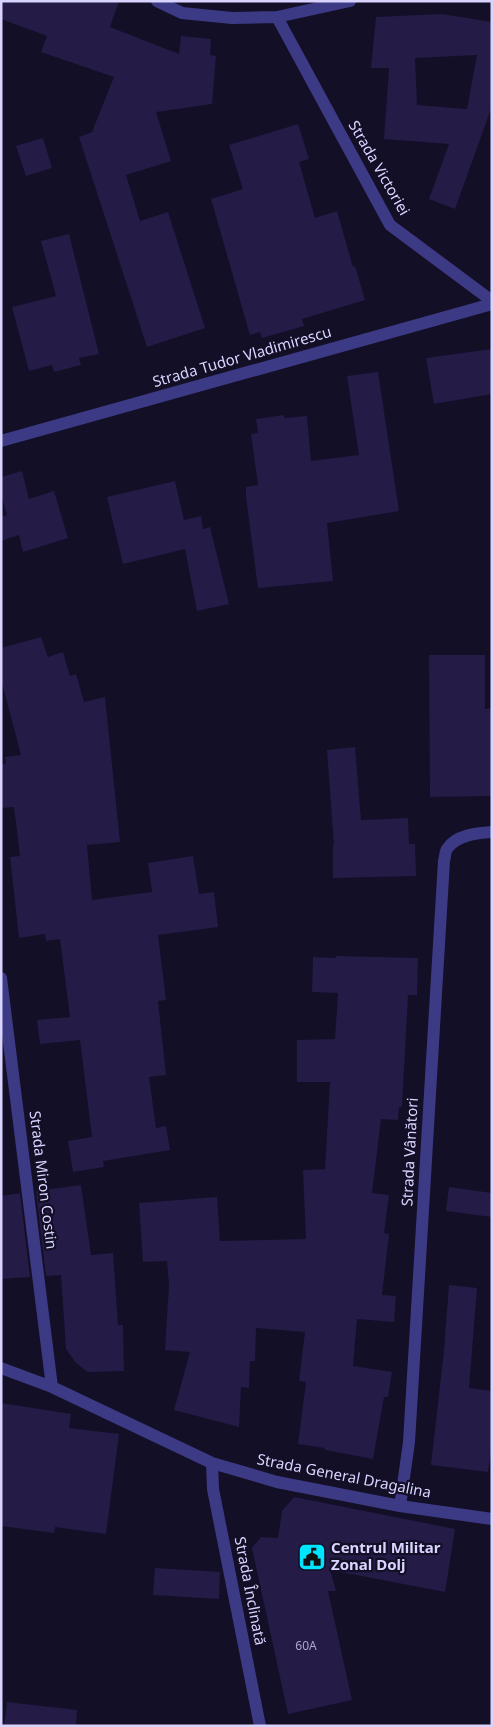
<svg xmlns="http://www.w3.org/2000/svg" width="493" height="1727" viewBox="0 0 493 1727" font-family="'Noto Sans',sans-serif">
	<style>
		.building { fill: #241b47; fill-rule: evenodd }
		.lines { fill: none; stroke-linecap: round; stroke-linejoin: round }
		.minor { stroke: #3d3a85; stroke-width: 12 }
		.labels { text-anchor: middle; stroke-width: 4.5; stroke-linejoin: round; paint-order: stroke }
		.number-label { font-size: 12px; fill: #aca6d1 }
		.street-label { font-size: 15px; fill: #d9d4ff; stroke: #130f26 }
		.poi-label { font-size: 15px; font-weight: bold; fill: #d9d4ff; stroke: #130f26; text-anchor: start }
	</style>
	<rect width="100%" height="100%" fill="#130f26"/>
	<path class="building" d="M 1,1 L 119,1 L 110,27 L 179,54 L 181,36 L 211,39 L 210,55 L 216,56 L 212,104 L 156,112 L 171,161 L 126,175 L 140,221 L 168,212 L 205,328 L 147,347 L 79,137 L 92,132 L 114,77 L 41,52 L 47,36 L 1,19 Z
		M 442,14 L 492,22 L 492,106 L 455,209 L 429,199 L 449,144 L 384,139 L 389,68 L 371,68 L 376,17 ZM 477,55 L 467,109 L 417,105 L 415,58 Z
		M 298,124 L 309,159 L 299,162 L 315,218 L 337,211 L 353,267 L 355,266 L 365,300 L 302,319 L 304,326 L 262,338 L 260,332 L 250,335 L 211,199 L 243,189 L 229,145 Z
		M 43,138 L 52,168 L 26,176 L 16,146 Z
		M 69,234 L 99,354 L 79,358 L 81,365 L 54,372 L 52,365 L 29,371 L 12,307 L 56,296 L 41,241 Z
		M 492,349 L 492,394 L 434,404 L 426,358 Z
		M 378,372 L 399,511 L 327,523 L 333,581 L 258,588 L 246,497 L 246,487 L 258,485 L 251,434 L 258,433 L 256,419 L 284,415 L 284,418 L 307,416 L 311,461 L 359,455 L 347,376 Z
		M 22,471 L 29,499 L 54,491 L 68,538 L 23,552 L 19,535 L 1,541 L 1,517 L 7,515 L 1,494 L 1,477 Z
		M 175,481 L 184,520 L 201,516 L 203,529 L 210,527 L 229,604 L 197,611 L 185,549 L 123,564 L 107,497 Z
		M 41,637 L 48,657 L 63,652 L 70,676 L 76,674 L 84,702 L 105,697 L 120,842 L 87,845 L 92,900 L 152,892 L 148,863 L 193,856 L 199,894 L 214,892 L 218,927 L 158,935 L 166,1000 L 158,1001 L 166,1075 L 149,1077 L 156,1128 L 166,1126 L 170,1150 L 103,1161 L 104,1167 L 73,1172 L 68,1141 L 92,1137 L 80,1040 L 40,1044 L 37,1020 L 70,1017 L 60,939 L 46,941 L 45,934 L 19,938 L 10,857 L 20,856 L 14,807 L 1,808 L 1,764 L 6,764 L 5,757 L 21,755 L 1,679 L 1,648 Z
		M 429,655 L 485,655 L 485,709 L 492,708 L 492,796 L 430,797 Z
		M 355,747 L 361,820 L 408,818 L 409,844 L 415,844 L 416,876 L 333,878 L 333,845 L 334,845 L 327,750 Z
		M 336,956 L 418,958 L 417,995 L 408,995 L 402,1107 L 399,1107 L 398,1120 L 381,1119 L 372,1193 L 389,1195 L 384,1233 L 389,1234 L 382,1295 L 396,1296 L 394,1322 L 357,1319 L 353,1366 L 392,1372 L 388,1397 L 384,1397 L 373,1459 L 325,1450 L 325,1448 L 298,1444 L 306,1382 L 299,1381 L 305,1332 L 256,1328 L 255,1361 L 250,1361 L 249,1388 L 241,1387 L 239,1427 L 174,1410 L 190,1352 L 165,1350 L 169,1285 L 167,1261 L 143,1262 L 139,1203 L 217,1197 L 220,1241 L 306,1239 L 303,1170 L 325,1169 L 330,1082 L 297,1082 L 297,1040 L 335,1039 L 338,993 L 312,992 L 313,957 L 336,958 Z
		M 81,1185 L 91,1255 L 113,1253 L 118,1325 L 123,1325 L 124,1371 L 88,1372 L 76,1363 L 66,1349 L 61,1275 L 46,1276 L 36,1191 Z
		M 449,1187 L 492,1193 L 492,1217 L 446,1211 Z
		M 20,1193 L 30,1277 L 1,1279 L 1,1196 Z
		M 449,1285 L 477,1288 L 469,1388 L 492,1391 L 492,1442 L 488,1472 L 431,1465 L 444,1350 Z
		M 1,1403 L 71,1414 L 69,1428 L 119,1434 L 106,1534 L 55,1527 L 54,1533 L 1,1526 Z
		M 294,1497 L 455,1529 L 445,1592 L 330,1570 L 336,1591 L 328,1591 L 352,1700 L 288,1714 L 252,1548 L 261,1537 L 278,1538 L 282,1511 Z
		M 155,1568 L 220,1572 L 219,1599 L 153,1595 Z
		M 7,1702 L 77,1710 L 76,1726 L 4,1726 Z"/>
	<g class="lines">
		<path class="minor" d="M 157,1 L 182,13 L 232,18 L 277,17 L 350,1
			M 277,17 L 390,225 L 492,301
			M 1,441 L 492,304
			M 1,978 L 52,1387
			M 1,1368 L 52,1387 L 212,1463 L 277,1482 L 400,1506 L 492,1519
			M 212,1463 L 213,1489 L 260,1726
			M 400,1506 L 409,1442 L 444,861 C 445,858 445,852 447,849 C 456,835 477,833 492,832"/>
	</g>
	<defs>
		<g id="civic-square" transform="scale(1.4375)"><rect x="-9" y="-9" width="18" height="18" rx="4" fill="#00e5ff" stroke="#130f26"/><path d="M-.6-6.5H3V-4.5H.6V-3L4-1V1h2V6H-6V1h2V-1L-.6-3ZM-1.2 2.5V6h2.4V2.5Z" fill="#111"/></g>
	</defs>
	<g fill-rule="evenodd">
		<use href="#civic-square" x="312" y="1557"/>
	</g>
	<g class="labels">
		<g class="number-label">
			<text x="306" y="1650">60A</text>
		</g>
		<g class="street-label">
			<text transform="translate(379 168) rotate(60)" y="5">Strada Victoriei</text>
			<text transform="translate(242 357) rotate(-16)" y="5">Strada Tudor Vladimirescu</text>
			<text transform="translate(410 1152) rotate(-87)" y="5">Strada Vânători</text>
			<text transform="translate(43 1180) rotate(83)" y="5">Strada Miron Costin</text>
			<text transform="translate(344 1476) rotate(11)" y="5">Strada General Dragalina</text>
			<text transform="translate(250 1591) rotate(79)" y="5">Strada Înclinată</text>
		</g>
		<g class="poi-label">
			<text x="331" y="1553">Centrul Militar<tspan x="331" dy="17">Zonal Dolj</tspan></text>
		</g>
	</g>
	<rect width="493" height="1727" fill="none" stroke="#d9d4ff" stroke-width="5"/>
</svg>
